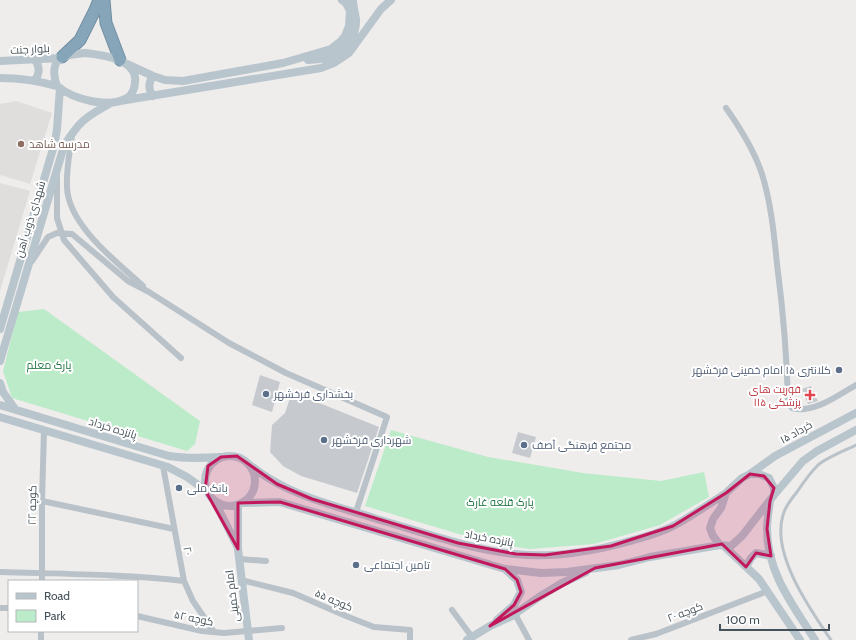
<svg xmlns="http://www.w3.org/2000/svg" width="856" height="640" viewBox="0 0 856 640" font-family="Cabin,Cairo,sans-serif">
	<style>
		.education { fill: #e0dddd }
		.green { fill: #bbebc8 }
		.building { fill: #c6cacf }
		.lines { fill: none; stroke-linecap: round; stroke-linejoin: round }
		.highway-casing { stroke: #7190a4; stroke-width: 13 }
		.lane { stroke: #b8c2c8; stroke-width: 3 }
		.street { stroke: #b8c2c8; stroke-width: 6 }
		.secondary { stroke: #b8c5cd; stroke-width: 8 }
		.highway { stroke: #86a5b9; stroke-width: 11 }
		.marked { fill: #c2185b; fill-opacity: 0.2; stroke: #c2185b; stroke-width: 3; stroke-linejoin: round }
		.education-dot { fill: #8d6e63; stroke: #fff; stroke-width: 1.5 }
		.service-dot { fill: #5c6f8a; stroke: #fff; stroke-width: 1.5 }
		.health-dot { fill: #e0444e; stroke: #fff; stroke-width: 1.5 }
		.labels { text-anchor: middle; stroke-width: 4; stroke-linejoin: round; paint-order: stroke }
		.street-label { font-size: 11px; fill: #455158; stroke: #fff }
		.education-label { font-size: 11px; fill: #785e54; stroke: #fff; text-anchor: start }
		.park-label { font-size: 11px; fill: #1b743d; stroke: #fff }
		.service-label { font-size: 11px; fill: #4e5e75; stroke: #fff; text-anchor: start }
		.health-label { font-size: 11px; fill: #be3a42; stroke: #fff; text-anchor: end }
	</style>
	<rect width="100%" height="100%" fill="#efecec"/>
	<path class="education" d="M 16,101 L 52,113 L 30,184 L 0,175 L 0,104 Z
		M 0,183 L 30,191 L 0,291 Z"/>
	<path class="green" d="M 44,309 L 200,421 L 195,444 L 187,451 L 12,398 L 3,371 L 18,312 Z
		M 391,430 L 488,457 L 583,473 L 661,481 L 704,472 L 709,497 L 660,525 L 594,544 L 530,549 L 489,543 L 365,506 Z"/>
	<path class="building" d="M 260,375 L 280,382 L 272,412 L 252,405 Z
		M 811,386 L 818,401 L 808,404 L 802,389 Z
		M 292,392 L 379,427 L 357,493 L 301,476 L 283,466 L 270,452 L 272,425 L 285,413 Z
		M 518,432 L 536,437 L 530,458 L 512,453 Z"/>
	<g class="lines">
		<g class="highway-casing">
			<path id="highway" d="M 104,0 L 106,23 L 120,60
				M 62,57 L 80,40 L 95,10 L 99,0"/>
		</g>
		<path class="lane" d="M 831,640 C 810,609 771,554 783,515 C 785,507 792,498 797,492 C 803,483 810,473 818,465 C 826,458 846,450 856,445"/>
		<path class="street" d="M 726,108 C 741,129 754,150 762,174 C 771,203 774,234 777,264 C 783,310 787,357 788,403 L 792,408 C 796,409 800,410 804,409 C 823,407 840,394 856,385
			M 72,135 C 70,152 66,169 67,187 C 68,225 117,262 143,286
			M 57,175 L 57,218 L 64,240 L 113,297 L 181,358
			M 32,261 L 48,237 L 57,233 L 72,234 L 128,281 L 149,292 L 229,343 L 286,373 L 387,417 L 356,512
			M 163,466 L 184,581 L 193,601 L 214,632
			M 42,501 L 174,529
			M 239,559 L 266,561
			M 0,572 C 62,574 123,574 184,581
			M 241,580 L 293,593 L 346,616 L 374,627 L 410,630 L 410,640
			M 42,581 L 42,501 L 44,430
			M 0,608 L 9,608
			M 452,610 L 472,637
			M 515,614 L 529,640
			M 137,616 L 202,631 L 224,633 L 282,628
			M 41,631 L 41,640
			M 631,640 L 656,634 L 768,591"/>
		<path class="secondary" d="M 85,53 C 102,55 138,59 135,82 C 135,88 132,95 127,98 C 108,109 73,99 57,86 C 48,59 61,55 85,53 Z
			M 308,60 C 315,59 326,60 332,56 C 347,50 357,34 356,19 C 355,12 353,6 353,0
			M 0,61 L 61,58
			M 127,64 L 153,76 L 165,80 L 183,81 L 283,63 L 331,49 L 340,42 L 345,36 L 349,26 L 350,11 L 346,3 L 342,0
			M 153,76 C 148,83 148,89 153,96
			M 0,78 C 22,78 37,81 57,86
			M 35,80 C 40,73 40,67 35,60
			M 120,101 L 321,68 L 334,63 L 349,53 L 381,9 L 391,0
			M 0,329 L 55,142 L 57,129 L 60,88
			M 0,361 L 64,146 C 79,121 87,116 111,103
			M 0,383 L 3,392 L 15,409
			M 0,405 L 169,456 C 187,459 203,458 221,457
			M 0,417 L 168,467 L 187,477 L 205,490
			M205 481a25 25 0 1 1 50 0a25 25 0 1 1-50 0Z
			M 250,465 C 286,495 333,505 377,519 C 422,532 468,549 515,554 C 550,558 589,552 623,543 C 640,538 659,534 675,525 C 692,516 709,504 726,493
			M 750,474 L 775,456 L 856,413
			M 774,495 L 803,461 L 817,451 L 856,430
			M 770,501 C 769,510 767,520 767,529 C 767,573 793,605 815,640
			M 215,502 L 237,546
			M 242,503 L 280,502 L 293,506 L 505,569 L 541,573 L 567,572 L 619,565 L 650,557 L 720,545 L 731,546 L 742,536 L 774,495 L 774,488 L 769,478 L 759,474 L 750,474 L 742,478 L 726,493 L 721,508 L 713,519 L 710,528 L 713,536 L 720,545
			M 238,505 L 238,549 L 249,640
			M 724,546 L 759,579 L 800,640
			M 746,567 L 751,558 L 756,553 L 771,556
			M 497,620 L 514,605 L 521,592 L 517,580 L 506,570
			M 467,640 L 490,626 L 512,616 L 539,597 L 562,583 L 586,572"/>
		<use href="#highway" class="highway"/>
	</g>
	<path class="marked" d="M 237,456 L 277,484 L 312,499 L 458,543 L 516,554 L 545,555 L 611,546 L 673,526 L 726,493 L 750,474 L 764,476 L 774,488 L 770,501 L 767,529 L 771,556 L 756,553 L 746,567 L 722,544 L 595,568 L 490,626 L 514,605 L 521,592 L 517,580 L 505,569 L 280,502 L 238,503 L 238,549 L 205,490 L 208,466 L 221,457 Z"/>
	<circle class="education-dot" cx="21" cy="144" r="4"/>
	<g class="service-dot">
		<circle cx="839" cy="370" r="4"/>
		<circle cx="266" cy="394" r="4"/>
		<circle cx="324" cy="440" r="4"/>
		<circle cx="524" cy="445" r="4"/>
		<circle cx="179" cy="488" r="4"/>
		<circle cx="356" cy="565" r="4"/>
	</g>
	<path class="health-dot" d="M808 389h4v4h4v4h-4v4h-4v-4h-4v-4h4z"/>
	<g class="labels">
		<g class="street-label">
			<text transform="translate(30 49) rotate(-3)" y="4">بلوار جنت</text>
			<text transform="translate(30 219) rotate(-73)" y="4">شهدای ذوب آهن</text>
			<text transform="translate(113 428) rotate(17)" y="4">پانزده خرداد</text>
			<text transform="translate(796 432) rotate(-29)" y="4">۱۵ خرداد</text>
			<text transform="translate(32 505) rotate(-89)" y="4">کوچه ۲۲</text>
			<text transform="translate(489 538) rotate(11)" y="4">پانزده خرداد</text>
			<text transform="translate(188 551) rotate(79)" y="4">۲۰</text>
			<text transform="translate(232 596) rotate(-97)" y="4">امام خمینی</text>
			<text transform="translate(334 600) rotate(23)" y="4">کوچه ۵۵</text>
			<text transform="translate(685 612) rotate(-21)" y="4">کوچه ۲۰</text>
			<text transform="translate(194 618) rotate(11)" y="4">کوچه ۵۲</text>
		</g>
		<g class="education-label">
			<text x="29" y="148">مدرسه شاهد</text>
		</g>
		<g class="park-label">
			<text x="49" y="369">پارک معلم</text>
			<text x="500" y="506">پارک قلعه غارک</text>
		</g>
		<g class="service-label">
			<text x="831" y="374" text-anchor="end">کلانتری ۱۵ امام خمینی فرخشهر</text>
			<text x="274" y="398">بخشداری فرخشهر</text>
			<text x="332" y="444">شهرداری فرخشهر</text>
			<text x="532" y="449">مجتمع فرهنگی آصف</text>
			<text x="187" y="492">بانک ملی</text>
			<text x="364" y="569">تامین اجتماعی</text>
		</g>
		<g class="health-label">
			<text x="801" y="393">فوریت های<tspan x="801" dy="13">پزشکی ۱۱۵</tspan></text>
		</g>
	</g>
	<rect x="8" y="580" width="130" height="52" fill="#ffffff" stroke="#b5b9bc"/>
	<rect x="16" y="593" width="20" height="6" fill="#b8c5cd" stroke="#b5b9bc"/>
	<text x="44" y="600" font-size="12" fill="#455158">Road</text>
	<rect x="16" y="610" width="20" height="12" fill="#bbebc8" stroke="#b5b9bc"/>
	<text x="44" y="620" font-size="12" fill="#455158">Park</text>
	<path d="M720 624v6h109v-6" fill="none" stroke="#455158" stroke-width="2"/>
	<text x="726" y="624" font-size="12" fill="#455158" stroke="#ffffff" stroke-width="3" paint-order="stroke">100 m</text>
</svg>
